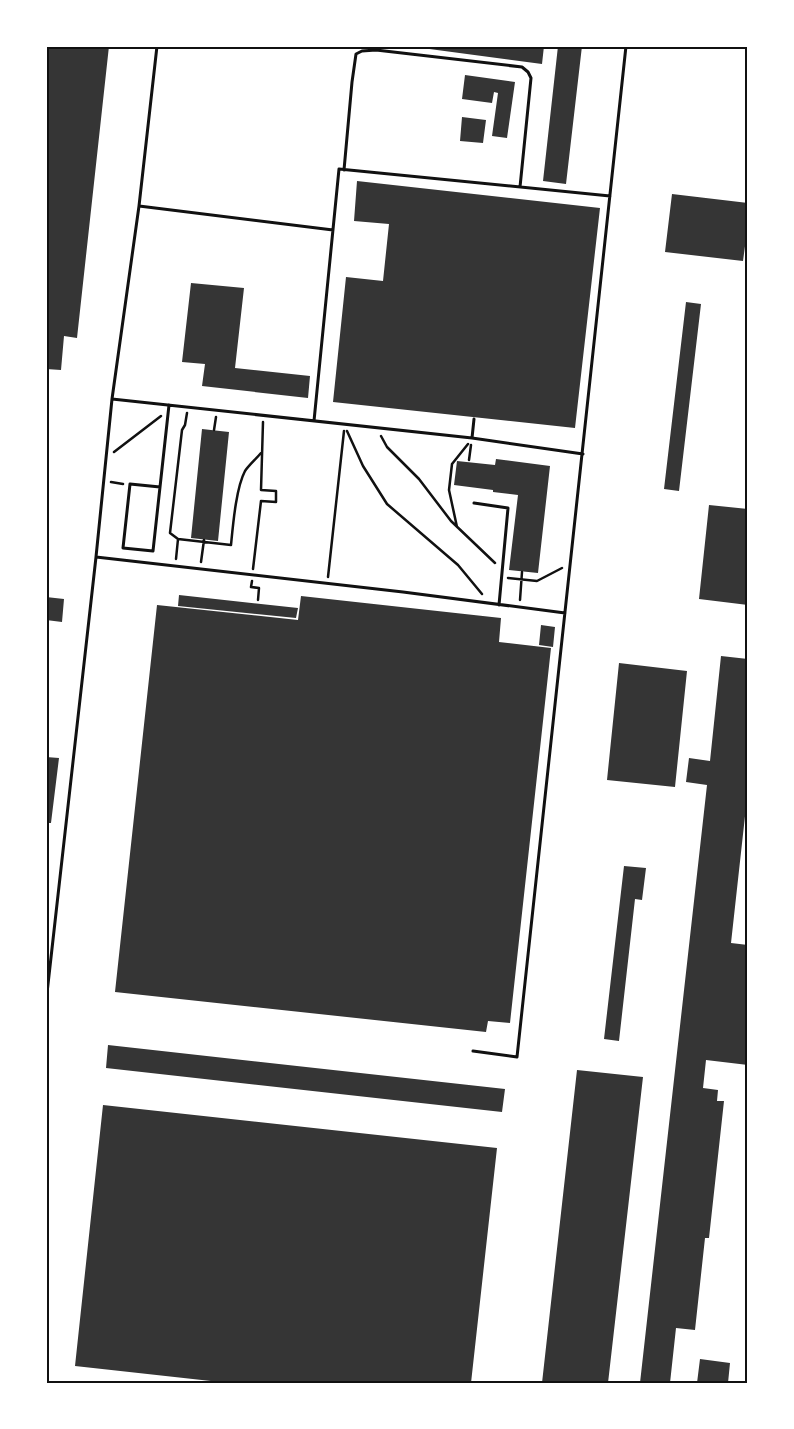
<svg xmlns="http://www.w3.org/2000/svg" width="794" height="1429" viewBox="0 0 794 1429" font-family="'Work Sans',sans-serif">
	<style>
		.building { fill: #353535 }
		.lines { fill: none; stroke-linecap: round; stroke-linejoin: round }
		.path { stroke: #111; stroke-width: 2.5 }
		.service { stroke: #111; stroke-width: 3 }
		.neatline { fill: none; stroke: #111; stroke-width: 2 }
	</style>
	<rect width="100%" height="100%" fill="#fff"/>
	<path class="building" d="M 46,46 L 109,46 L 77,338 L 64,336 L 61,370 L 46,369 Z
		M 407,46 L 544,46 L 542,64 Z
		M 558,46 L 582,46 L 566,184 L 543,181 Z
		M 465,75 L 515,82 L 507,138 L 492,136 L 498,93 L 494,92 L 492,103 L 462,99 Z
		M 462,117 L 486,120 L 483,143 L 460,141 Z
		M 357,181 L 600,208 L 575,428 L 333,402 L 346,277 L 383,281 L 389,224 L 354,221 Z
		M 672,194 L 748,203 L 748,224 L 743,261 L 665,252 Z
		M 191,283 L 244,288 L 235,368 L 310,376 L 308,398 L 202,386 L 205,364 L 182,362 Z
		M 686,302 L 701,304 L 679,491 L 664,489 Z
		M 202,429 L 229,432 L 218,541 L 191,538 Z
		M 496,459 L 550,466 L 538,573 L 509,570 L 518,495 L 493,492 L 493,490 L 454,485 L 457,461 L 495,465 Z
		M 709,505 L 748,509 L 748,605 L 699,599 Z
		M 179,595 L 298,608 L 296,618 L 178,606 Z
		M 301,596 L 501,618 L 499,642 L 551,648 L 510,1023 L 488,1021 L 486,1032 L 115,992 L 157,605 L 298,620 Z
		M 46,597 L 64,599 L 62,622 L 46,620 Z
		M 541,625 L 555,627 L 553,647 L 539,645 Z
		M 721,656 L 748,659 L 748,789 L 731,943 L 748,945 L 748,1065 L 706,1060 L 703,1088 L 718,1090 L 717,1101 L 724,1101 L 709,1238 L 705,1238 L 695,1330 L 676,1328 L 670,1383 L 640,1383 L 707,785 L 686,782 L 689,758 L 710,761 Z
		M 619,663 L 687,671 L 675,787 L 607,780 Z
		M 46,757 L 59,758 L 51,823 L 46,823 Z
		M 624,866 L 646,868 L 642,900 L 635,899 L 619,1041 L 604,1039 Z
		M 108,1045 L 505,1089 L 502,1112 L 106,1068 Z
		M 577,1070 L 643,1077 L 608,1383 L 542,1383 Z
		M 103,1105 L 497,1148 L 471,1383 L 229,1383 L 75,1366 Z
		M 700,1359 L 730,1363 L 728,1383 L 697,1383 Z"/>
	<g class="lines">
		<path class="path" d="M 214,430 L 216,417
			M 347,431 L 363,466 L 387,504 L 458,565 L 482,594
			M 381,436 L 387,447 L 419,479 L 451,521 L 495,563
			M 114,452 L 161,416
			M 469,460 L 471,445
			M 111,482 L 123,484
			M 457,527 L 449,490 L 452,464 L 468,444
			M 178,539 L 231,545 C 233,525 236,488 245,471 C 249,465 256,459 261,453
			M 176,559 L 178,539 L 170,533 L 182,430 L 185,425 L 187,413
			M 201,562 L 204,540
			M 253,569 L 261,501 L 276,502 L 276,491 L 261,490 L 263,422
			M 328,577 L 344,431
			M 508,578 L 537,581 L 562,568
			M 252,581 L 251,587 L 259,588 L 258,600
			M 520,600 L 522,572"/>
		<path class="service" d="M 344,170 L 352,82 L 356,54 L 362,51 L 376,50 L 522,67 L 528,72 L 531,78 L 520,187
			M 139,206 L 333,230
			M 112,399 L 472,438 L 583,454
			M 314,421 L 339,169 L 610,196
			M 472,438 L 474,419
			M 160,487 L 153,551 L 123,548 L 130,484 L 160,487 L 169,405
			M 474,503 L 508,508 L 499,605
			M 96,557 L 112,399 L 139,206 L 157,46
			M 46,1002 L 96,557 L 403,592 L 565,613
			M 473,1051 L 517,1057 L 626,46"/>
	</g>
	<rect width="794" height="1429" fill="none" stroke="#ffffff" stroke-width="95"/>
	<rect x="48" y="48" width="698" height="1334" class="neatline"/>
</svg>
